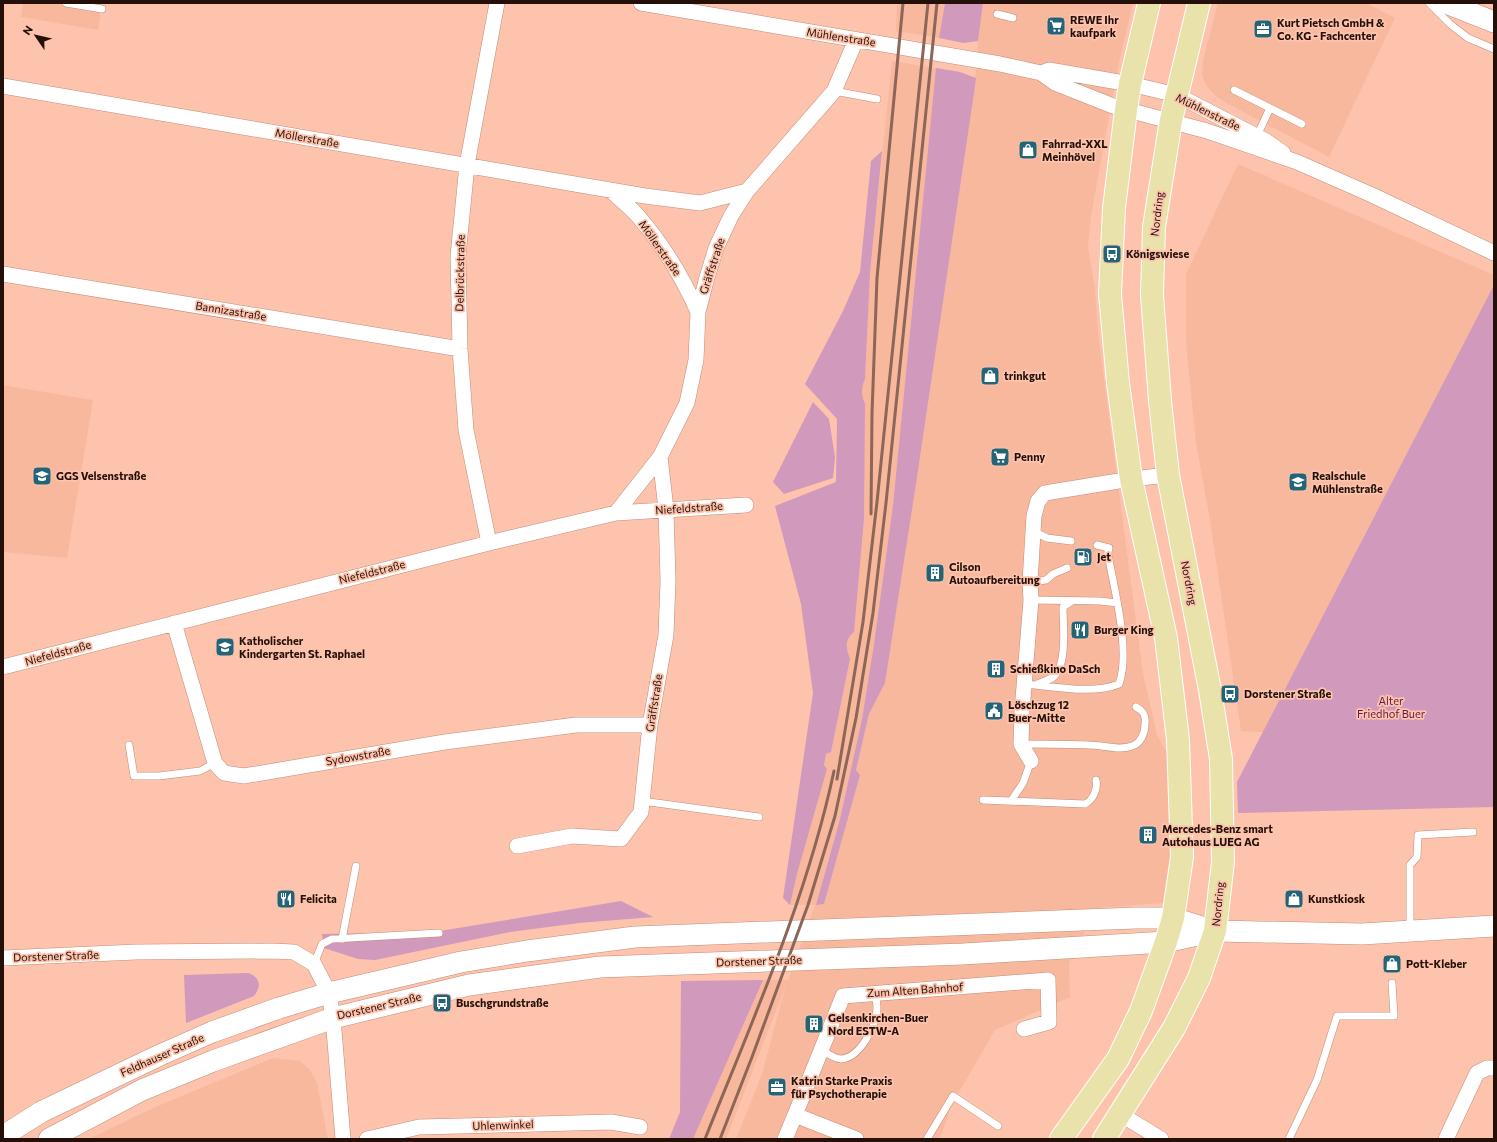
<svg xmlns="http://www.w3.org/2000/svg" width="1497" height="1142" viewBox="0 0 1497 1142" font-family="Commissioner,sans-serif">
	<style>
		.built { fill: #f8b89e }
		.green { fill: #d199bb }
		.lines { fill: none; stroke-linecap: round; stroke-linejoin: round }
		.lane-casing { stroke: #c28c77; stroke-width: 8 }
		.street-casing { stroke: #c28c77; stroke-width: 16 }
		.secondary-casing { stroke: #c28c77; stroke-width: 22 }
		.primary-casing { stroke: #fff; stroke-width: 24 }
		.lane { stroke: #fff; stroke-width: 7 }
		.street { stroke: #fff; stroke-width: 15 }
		.secondary { stroke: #fff; stroke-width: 21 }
		.primary { stroke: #e9e2aa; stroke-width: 22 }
		.rail { stroke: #8d6658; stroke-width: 3 }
		.labels { text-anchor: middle; stroke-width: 3.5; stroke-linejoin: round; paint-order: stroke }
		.poi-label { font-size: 11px; font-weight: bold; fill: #241008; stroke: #fdc3ad; text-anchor: start }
		.street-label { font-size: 11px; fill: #241008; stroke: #fdc3ad }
		.park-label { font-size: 11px; fill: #61184b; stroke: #fdc3ad }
	</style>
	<rect width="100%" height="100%" fill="#fdc3ad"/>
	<path class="built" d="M 23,3 L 102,3 L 98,30 L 21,17 Z
		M 897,3 L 945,3 L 939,38 L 896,31 Z
		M 983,3 L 1133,3 L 1118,67 L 1091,216 L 1088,247 L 1095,289 L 1098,333 L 1143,674 L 1157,735 L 1171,760 L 1170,889 L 1163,903 L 1097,908 L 1069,963 L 1070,997 L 995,1030 L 952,1104 L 940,1139 L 736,1139 L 762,1074 L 786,985 L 726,1139 L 693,1139 L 763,980 L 788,980 L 815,905 L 790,905 L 797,874 L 827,769 L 824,765 L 826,754 L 831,752 L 850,659 L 846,647 L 865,404 L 861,396 L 862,386 L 865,379 L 870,273 L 892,61 L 936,68 L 893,505 L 874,644 L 862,719 L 840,819 L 816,905 L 824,904 L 860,775 L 856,770 L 869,714 L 885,683 L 916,484 L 974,93 L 978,41 Z
		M 1218,3 L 1366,3 L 1395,18 L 1329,157 L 1226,103 L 1218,98 L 1209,89 L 1203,79 L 1202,73 L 1203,61 Z
		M 1238,164 L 1494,275 L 1494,305 L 1430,414 L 1363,537 L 1299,689 L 1276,733 L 1241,731 L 1210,520 L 1196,443 L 1186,342 L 1186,274 Z
		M 3,385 L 93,400 L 67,558 L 3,552 Z
		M 273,1058 L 300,1061 L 310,1070 L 317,1083 L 328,1139 L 89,1139 L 153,1108 Z"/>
	<path class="green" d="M 945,3 L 983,3 L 978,41 L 964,43 L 939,38 Z
		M 936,68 L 960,72 L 976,78 L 974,93 L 916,484 L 885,683 L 869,714 L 856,770 L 860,775 L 824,904 L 816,905 L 840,819 L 862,719 L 874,644 L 893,505 Z
		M 882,151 L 870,273 L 865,379 C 861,388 861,395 865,404 L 864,518 L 854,632 C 844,640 846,648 850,659 L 831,752 L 826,754 L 824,765 L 827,769 L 797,874 L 790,905 L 783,898 L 813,693 L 801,604 L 775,506 L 836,482 L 837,419 L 805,384 L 843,311 L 860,272 L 871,161 Z
		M 1494,285 L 1494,807 L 1238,813 L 1237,782 Z
		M 813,402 L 829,419 L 835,457 L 833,478 L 784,494 L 773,482 Z
		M 621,901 L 653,917 L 579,923 L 510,932 L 375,960 L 358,959 L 324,948 L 322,934 L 434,932 Z
		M 248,973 C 260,977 262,986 254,996 L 186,1023 L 184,975 Z
		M 763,980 L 693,1139 L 669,1139 L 680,1112 L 681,981 Z"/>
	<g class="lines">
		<g class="lane-casing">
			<path id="lane" d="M 66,3 L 102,9
				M 1429,3 L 1450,24 L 1468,38 L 1494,49
				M 997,14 L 1013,18
				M 1234,90 L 1270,108
				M 834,91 L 877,99
				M 1257,136 L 1270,108 L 1302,124
				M 1033,531 L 1047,538 L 1071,541
				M 1097,545 L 1109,548 L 1107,557
				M 1030,582 L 1046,580 L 1053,574 L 1067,568
				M 1031,600 L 1100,601 L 1117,603
				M 1024,684 C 1052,686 1093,695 1119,684 C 1131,651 1114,589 1108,554
				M 1037,684 C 1042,682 1048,680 1052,678 C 1068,667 1063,625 1063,607 L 1072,601
				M 1022,744 C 1044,744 1067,744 1089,745 C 1103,745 1119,751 1132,746 C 1141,743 1145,733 1145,724 C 1146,716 1144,711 1136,707
				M 129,745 L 134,776 L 159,776 L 200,771 L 215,763
				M 983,800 L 1085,804 C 1093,800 1098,789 1096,780
				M 642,801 L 759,817
				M 1011,801 L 1023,783 L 1031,761
				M 1410,929 L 1410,865 L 1417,857 L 1418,835 L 1473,832
				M 342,939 L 356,866
				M 314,964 L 322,944 L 332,939 L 439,933
				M 821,1050 C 827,1053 835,1059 841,1059 C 860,1058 876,1026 877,1009 C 877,1004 876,998 875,993
				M 927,1139 L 953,1096 L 998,1126
				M 1289,1139 L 1317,1080 L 1337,1016 L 1394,1016 L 1392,983"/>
		</g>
		<g class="street-casing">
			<path id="street" d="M 641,3 L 1000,64 L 1041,73 L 1055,83 L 1113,106 L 1207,131 L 1297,162 L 1372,195 L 1494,253
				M 1041,73 L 1049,70 L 1130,84 L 1177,95 L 1266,141 L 1283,153
				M 3,86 L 645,196 L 700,203 L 747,191
				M 611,191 C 620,199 630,207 638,216 C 663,245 683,278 698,312
				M 3,274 L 460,349
				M 616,513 L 660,457
				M 489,543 L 466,430 L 460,349 L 458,256 L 467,165 L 497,3
				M 174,623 L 215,763 L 224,773 L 244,776 L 445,742 L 576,725 L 650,725
				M 3,667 L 489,543 L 616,513 L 746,505
				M 1031,761 L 1021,744 L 1022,711 L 1031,600 L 1030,582 L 1034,516 L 1038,501 L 1045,493 L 1131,479 L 1168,475
				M 517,846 L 572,836 L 621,839 L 641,812 L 650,725 L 666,635 L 668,581 L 666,509 L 660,457 L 687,403 L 696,360 L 698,312 L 706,281 L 716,248 L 731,216 L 747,191 L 834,91 L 856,40
				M 3,958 L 136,952 L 271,951 L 294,952 L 314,964 L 329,993 L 333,1018 L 343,1139
				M 1120,1114 L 1161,1139
				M 795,1115 L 843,996 L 1048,980 L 1049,1022 L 1024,1029
				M 367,1139 L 419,1127 L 611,1122 L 640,1127
				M 785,1139 L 795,1115 L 856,1139
				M 1446,1139 L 1477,1073 L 1487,1068 L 1494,1068"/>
		</g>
		<g class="secondary-casing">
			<path id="secondary" d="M 1446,3 L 1494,22
				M 3,1136 L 41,1112 L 160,1055 L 212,1032 L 279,1008 L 329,993 L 461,962 L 527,951 L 635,937 L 1136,918 L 1173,918 L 1215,931
				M 49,1139 L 142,1090 L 213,1061 L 333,1018 L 469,985 L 600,967 L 963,954 L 1166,942 L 1215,931 L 1362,934 L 1494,926"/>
		</g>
		<g class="primary-casing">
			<path id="primary" d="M 1061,1139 L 1118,1059 L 1141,1011 L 1166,942 L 1173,918 L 1182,857 L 1178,740 L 1166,638 L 1131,479 L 1118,383 L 1110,294 L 1114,208 L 1126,110 L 1130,84 L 1149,3
				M 1104,1139 L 1174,1028 L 1199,978 L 1215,931 L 1223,862 L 1221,759 L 1210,690 L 1168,475 L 1160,401 L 1152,295 L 1154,227 L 1171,120 L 1199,3"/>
		</g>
		<use href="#lane" class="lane"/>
		<use href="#street" class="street"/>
		<use href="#secondary" class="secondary"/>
		<use href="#primary" class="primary"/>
		<path class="rail" d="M 871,514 L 872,413 L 877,278 L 903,3
			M 837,779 L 863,622 L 877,502 L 928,3
			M 705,1139 C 753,1019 807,898 834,771
			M 720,1139 L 752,1057 L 808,905 L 835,816 L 856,718 L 873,613 L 886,503 L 937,3"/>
	</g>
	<defs>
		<g id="supermarket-square" transform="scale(1)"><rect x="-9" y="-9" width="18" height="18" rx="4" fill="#236478" stroke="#fdc3ad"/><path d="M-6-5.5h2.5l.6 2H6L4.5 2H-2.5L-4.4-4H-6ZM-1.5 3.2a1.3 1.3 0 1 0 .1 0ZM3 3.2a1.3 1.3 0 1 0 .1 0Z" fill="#fff"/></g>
		<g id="office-square" transform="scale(1)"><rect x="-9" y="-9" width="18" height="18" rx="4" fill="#236478" stroke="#fdc3ad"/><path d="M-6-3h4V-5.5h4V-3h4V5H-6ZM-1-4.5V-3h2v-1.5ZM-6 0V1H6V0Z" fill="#fff"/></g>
		<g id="shop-square" transform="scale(1)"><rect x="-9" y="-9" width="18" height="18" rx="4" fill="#236478" stroke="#fdc3ad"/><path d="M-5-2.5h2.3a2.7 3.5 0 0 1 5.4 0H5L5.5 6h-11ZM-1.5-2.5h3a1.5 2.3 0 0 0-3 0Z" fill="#fff"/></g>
		<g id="bus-square" transform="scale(1)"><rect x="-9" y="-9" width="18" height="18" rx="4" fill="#236478" stroke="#fdc3ad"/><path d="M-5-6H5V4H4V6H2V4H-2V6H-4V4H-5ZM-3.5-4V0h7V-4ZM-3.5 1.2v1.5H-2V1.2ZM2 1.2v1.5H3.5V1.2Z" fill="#fff"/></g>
		<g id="school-square" transform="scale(1)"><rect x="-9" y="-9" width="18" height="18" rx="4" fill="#236478" stroke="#fdc3ad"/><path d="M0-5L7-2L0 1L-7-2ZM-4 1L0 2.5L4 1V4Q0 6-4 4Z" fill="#fff"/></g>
		<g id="fuel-square" transform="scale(1)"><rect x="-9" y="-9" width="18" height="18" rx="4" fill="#236478" stroke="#fdc3ad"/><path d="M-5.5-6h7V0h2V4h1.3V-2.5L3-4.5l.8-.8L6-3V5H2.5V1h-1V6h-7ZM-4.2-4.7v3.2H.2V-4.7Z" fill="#fff"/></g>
		<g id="building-square" transform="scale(1)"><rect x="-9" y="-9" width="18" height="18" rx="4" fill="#236478" stroke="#fdc3ad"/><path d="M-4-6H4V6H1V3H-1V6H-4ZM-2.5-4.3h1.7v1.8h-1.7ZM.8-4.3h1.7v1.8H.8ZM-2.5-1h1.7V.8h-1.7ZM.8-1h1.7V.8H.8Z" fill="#fff"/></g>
		<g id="restaurant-square" transform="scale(1)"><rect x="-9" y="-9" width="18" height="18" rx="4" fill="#236478" stroke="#fdc3ad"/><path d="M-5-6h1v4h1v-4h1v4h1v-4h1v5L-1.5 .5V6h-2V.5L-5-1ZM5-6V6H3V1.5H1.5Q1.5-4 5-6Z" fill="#fff"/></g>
		<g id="civic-square" transform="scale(1)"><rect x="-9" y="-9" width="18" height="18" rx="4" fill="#236478" stroke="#fdc3ad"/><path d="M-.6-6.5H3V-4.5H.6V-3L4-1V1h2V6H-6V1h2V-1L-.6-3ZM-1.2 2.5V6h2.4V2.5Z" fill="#fff"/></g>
	</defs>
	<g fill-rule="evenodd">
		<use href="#supermarket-square" x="1056" y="26"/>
		<use href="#office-square" x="1263" y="29"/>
		<use href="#shop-square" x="1028" y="150"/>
		<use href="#bus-square" x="1112" y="254"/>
		<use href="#shop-square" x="990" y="376"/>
		<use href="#supermarket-square" x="1000" y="457"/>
		<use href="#school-square" x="42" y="476"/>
		<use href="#school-square" x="1298" y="482"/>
		<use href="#fuel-square" x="1083" y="557"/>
		<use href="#building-square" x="935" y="573"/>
		<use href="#restaurant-square" x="1080" y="630"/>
		<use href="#school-square" x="225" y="647"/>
		<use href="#building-square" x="996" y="669"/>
		<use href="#bus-square" x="1230" y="694"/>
		<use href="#civic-square" x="994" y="711"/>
		<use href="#building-square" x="1148" y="835"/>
		<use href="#restaurant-square" x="286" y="899"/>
		<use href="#shop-square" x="1294" y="899"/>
		<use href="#shop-square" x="1392" y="964"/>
		<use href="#bus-square" x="442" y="1003"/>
		<use href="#building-square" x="814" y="1024"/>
		<use href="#office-square" x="777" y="1087"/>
	</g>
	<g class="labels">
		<g class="poi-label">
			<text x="1070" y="24">REWE Ihr<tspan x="1070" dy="13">kaufpark</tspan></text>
			<text x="1277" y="27">Kurt Pietsch GmbH &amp;<tspan x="1277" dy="13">Co. KG - Fachcenter</tspan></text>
			<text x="1042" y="148">Fahrrad-XXL<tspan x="1042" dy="13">Meinhövel</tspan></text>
			<text x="1126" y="258">Königswiese</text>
			<text x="1004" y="380">trinkgut</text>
			<text x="1014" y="461">Penny</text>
			<text x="56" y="480">GGS Velsenstraße</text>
			<text x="1312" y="480">Realschule<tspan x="1312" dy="13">Mühlenstraße</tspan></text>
			<text x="1097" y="561">Jet</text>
			<text x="949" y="571">Cilson<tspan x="949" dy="13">Autoaufbereitung</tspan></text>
			<text x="1094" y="634">Burger King</text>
			<text x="239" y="645">Katholischer<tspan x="239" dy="13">Kindergarten St. Raphael</tspan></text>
			<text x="1010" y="673">Schießkino DaSch</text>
			<text x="1244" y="698">Dorstener Straße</text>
			<text x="1008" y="709">Löschzug 12<tspan x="1008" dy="13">Buer-Mitte</tspan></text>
			<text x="1162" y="833">Mercedes-Benz smart<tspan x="1162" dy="13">Autohaus LUEG AG</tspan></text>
			<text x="300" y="903">Felicita</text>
			<text x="1308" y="903">Kunstkiosk</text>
			<text x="1406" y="968">Pott-Kleber</text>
			<text x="456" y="1007">Buschgrundstraße</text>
			<text x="828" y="1022">Gelsenkirchen-Buer<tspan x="828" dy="13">Nord ESTW-A</tspan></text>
			<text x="791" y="1085">Katrin Starke Praxis<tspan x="791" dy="13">für Psychotherapie</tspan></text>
		</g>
		<g class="street-label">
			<text transform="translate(841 37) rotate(9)" y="4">Mühlenstraße</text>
			<text transform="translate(1208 112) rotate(26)" y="4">Mühlenstraße</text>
			<text transform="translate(307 138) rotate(10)" y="4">Möllerstraße</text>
			<text transform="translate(1157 214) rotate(-83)" y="4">Nordring</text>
			<text transform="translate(660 248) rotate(55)" y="4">Möllerstraße</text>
			<text transform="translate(712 266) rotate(-72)" y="4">Gräffstraße</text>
			<text transform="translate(460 273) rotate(-89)" y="4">Delbrückstraße</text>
			<text transform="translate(231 311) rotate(9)" y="4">Bannizastraße</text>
			<text transform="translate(689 508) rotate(-4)" y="4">Niefeldstraße</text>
			<text transform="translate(372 572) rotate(-14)" y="4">Niefeldstraße</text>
			<text transform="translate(1189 583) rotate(79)" y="4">Nordring</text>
			<text transform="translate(58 653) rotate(-15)" y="4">Niefeldstraße</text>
			<text transform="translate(654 703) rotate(-81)" y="4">Gräffstraße</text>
			<text transform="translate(358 756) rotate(-10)" y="4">Sydowstraße</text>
			<text transform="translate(1218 904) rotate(-84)" y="4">Nordring</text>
			<text transform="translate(56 956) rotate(-2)" y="4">Dorstener Straße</text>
			<text transform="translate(759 961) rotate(-2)" y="4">Dorstener Straße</text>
			<text transform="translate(915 990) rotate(-4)" y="4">Zum Alten Bahnhof</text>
			<text transform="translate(379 1006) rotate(-13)" y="4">Dorstener Straße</text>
			<text transform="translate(162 1055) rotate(-24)" y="4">Feldhauser Straße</text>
			<text transform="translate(503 1125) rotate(-2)" y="4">Uhlenwinkel</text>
		</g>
		<g class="park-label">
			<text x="1391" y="705">Alter<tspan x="1391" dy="13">Friedhof Buer</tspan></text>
		</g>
	</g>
	<rect width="1497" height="1142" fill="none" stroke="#241008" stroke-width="8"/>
	<g transform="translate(36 36) rotate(304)" stroke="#fdc3ad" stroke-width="3" paint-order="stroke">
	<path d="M0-3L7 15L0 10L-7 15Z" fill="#241008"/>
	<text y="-6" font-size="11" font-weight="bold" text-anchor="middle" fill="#241008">N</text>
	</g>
</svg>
